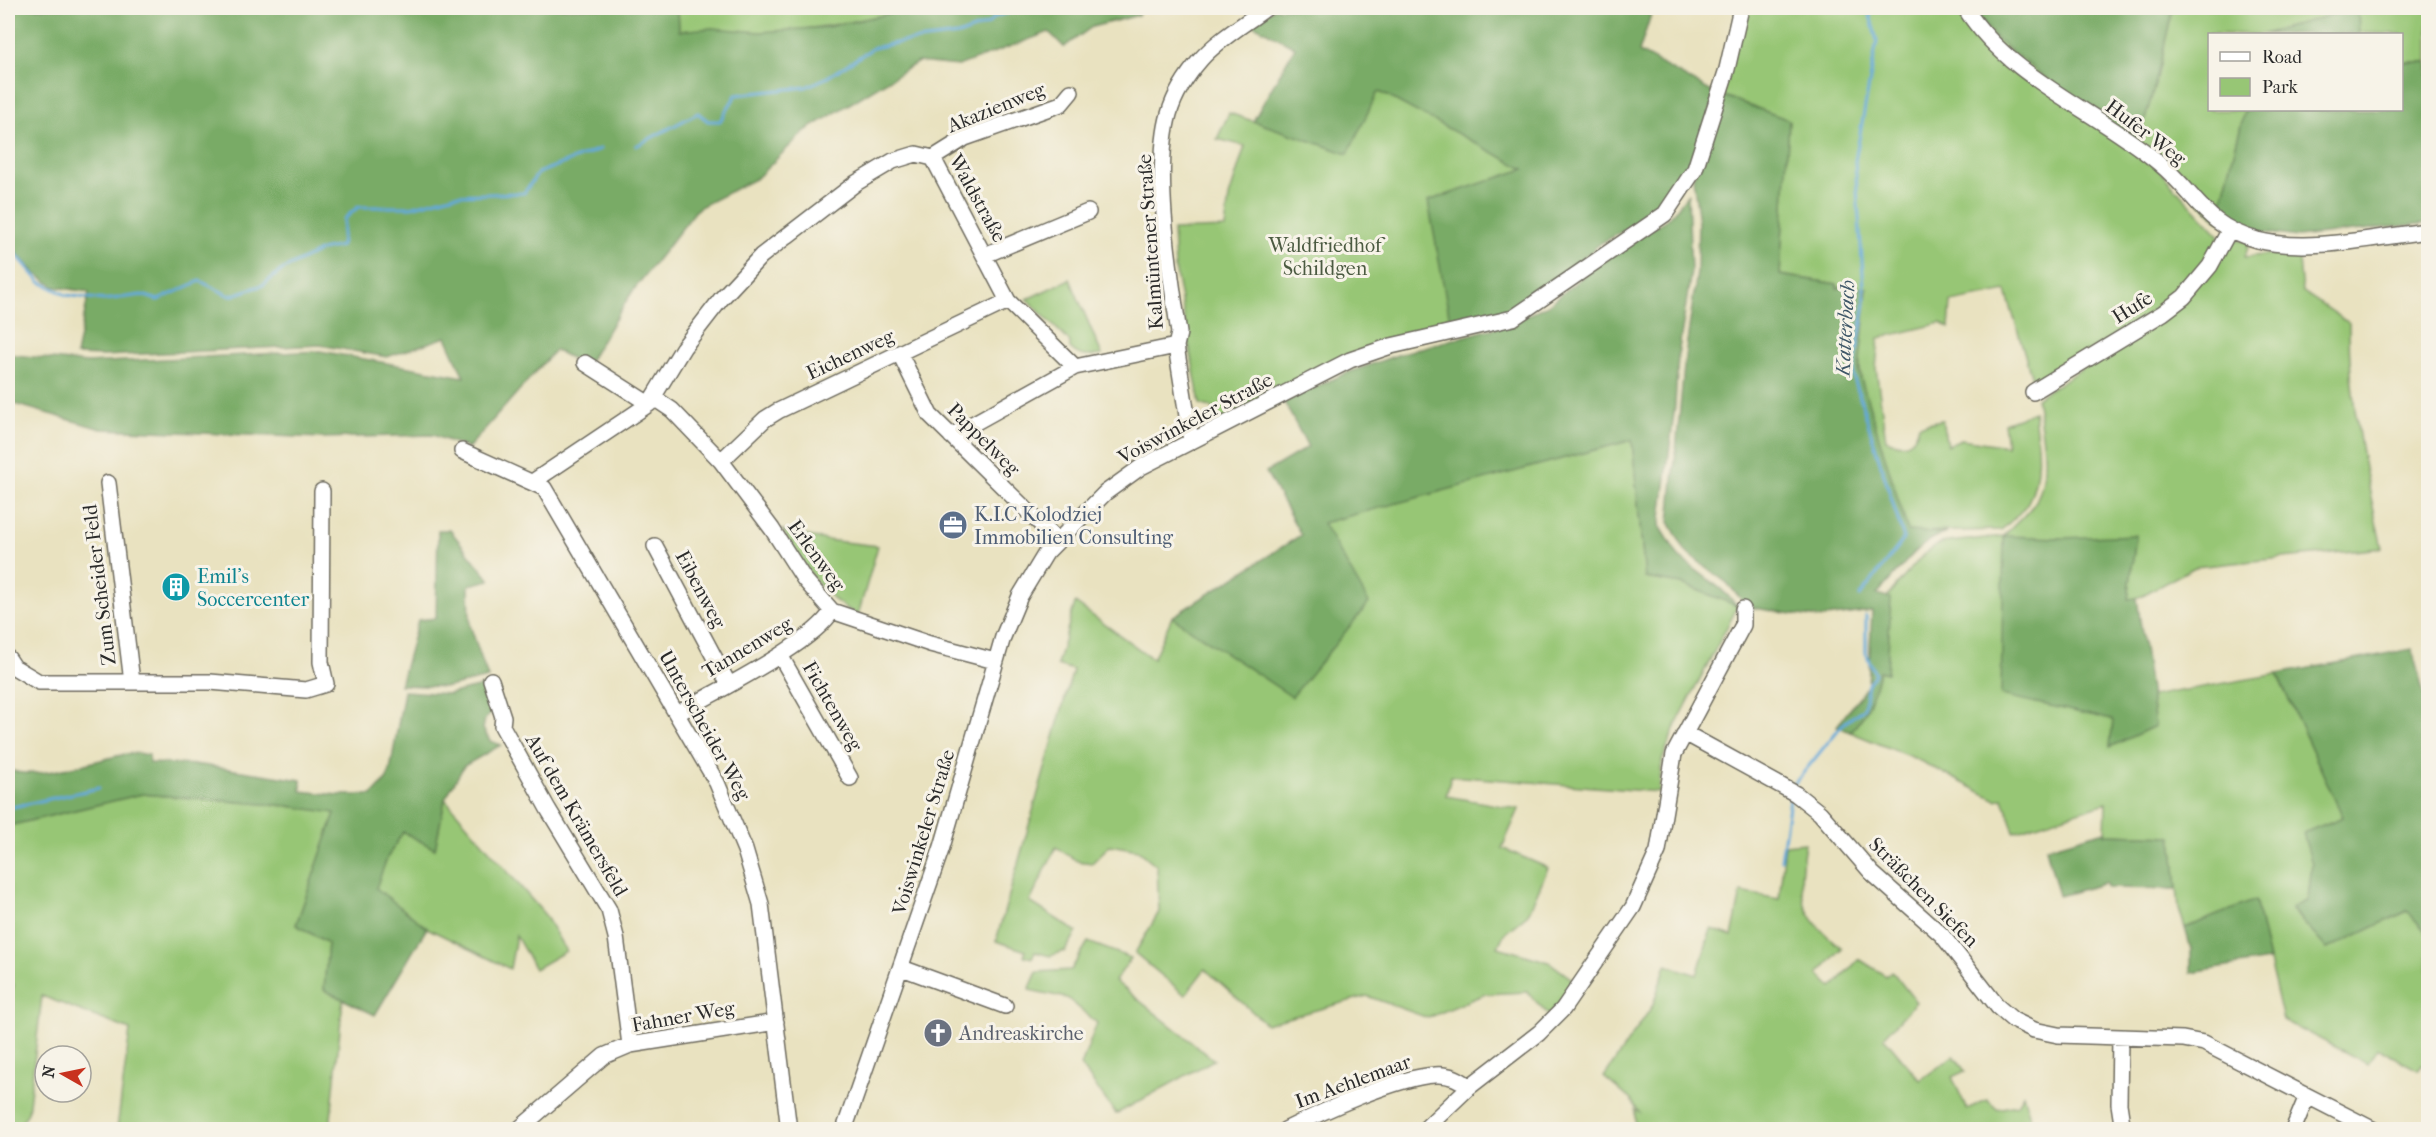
<svg xmlns="http://www.w3.org/2000/svg" width="2436" height="1137" viewBox="0 0 2436 1137" font-family="'IM FELL French Canon',serif">
	<style>
		.green { fill: #97c675; stroke: #617850; stroke-width: 1.5 }
		.forest { fill: #79ab66; stroke: #526b48; stroke-width: 1.5 }
		.lines { fill: none; stroke-linecap: round; stroke-linejoin: round }
		.stream { stroke: #63a9d9; stroke-width: 3 }
		.minor-casing { stroke: #6e6b5f; stroke-width: 18 }
		.minor { stroke: #fff; stroke-width: 15 }
		.labels { text-anchor: middle; stroke-width: 6; stroke-linejoin: round; paint-order: stroke }
		.street-label { font-size: 20px; fill: #2b2b2b; stroke: #f7f3e8 }
		.park-label { font-size: 20px; fill: #4b5a41; stroke: #f7f3e8 }
		.service-label { font-size: 20px; fill: #4e5e75; stroke: #f7f3e8; text-anchor: start }
		.culture-label { font-size: 20px; fill: #0d838f; stroke: #f7f3e8; text-anchor: start }
		.worship-label { font-size: 20px; fill: #5b616d; stroke: #f7f3e8; text-anchor: start }
		.water-label { font-size: 21px; font-style: italic; fill: #3f5768; stroke: #f7f3e8 }
	</style>
	<rect width="100%" height="100%" fill="#f7f3e8"/>
	<filter id="ink" filterUnits="userSpaceOnUse"><feTurbulence type="fractalNoise" baseFrequency=".0167" numOctaves="2"/><feDisplacementMap in="SourceGraphic" scale="12" xChannelSelector="R" yChannelSelector="G"/><feConvolveMatrix kernelMatrix="1 2 1 2 8 2 1 2 1" color-interpolation-filters="sRGB"/></filter>
	<filter id="wash" filterUnits="userSpaceOnUse"><feTurbulence type="fractalNoise" baseFrequency=".008" numOctaves="4" result="noise"/><feDisplacementMap in="SourceGraphic" scale="24" xChannelSelector="R" yChannelSelector="G"/><feGaussianBlur stdDeviation="1.35" result="paint"/><feColorMatrix in="noise" values="0 0 0 0 0 0 0 0 0 0 0 0 0 0 0 0 0 1.4 0 .05"/><feComposite in="paint" operator="in"/></filter>
	<g filter="url(#wash)">
		<rect width="100%" height="100%" fill="#e9e2c0"/>
		<path class="green" d="M 678,8 L 916,8 C 864,19 814,31 761,32 C 733,33 708,29 679,31 Z
			M 1745,8 L 1964,8 L 2152,163 L 2220,236 L 2219,244 L 2180,296 L 2034,385 L 2006,291 L 1951,302 L 1949,328 L 1941,323 L 1879,338 L 1876,368 L 1886,440 C 1903,447 1915,445 1919,425 L 1942,420 L 1947,445 L 1961,439 L 2007,446 L 2004,423 L 2034,412 C 2037,440 2042,473 2029,500 C 2024,511 2010,522 2001,530 L 1908,532 L 1862,384 L 1859,361 L 1837,284 L 1780,275 L 1789,120 L 1721,95 Z
			M 2173,8 L 2356,8 L 2264,34 L 2210,34 L 2210,110 L 2245,110 L 2217,219 L 2138,144 L 2156,81 Z
			M 2358,8 L 2428,8 L 2428,62 L 2402,62 L 2402,34 L 2357,33 Z
			M 1378,91 L 1525,169 L 1451,326 L 1220,420 L 1213,408 L 1200,404 L 1175,267 L 1173,230 L 1225,228 L 1229,197 L 1245,146 L 1217,139 L 1229,113 L 1348,153 Z
			M 2232,240 L 2250,241 L 2245,257 L 2298,251 L 2302,291 L 2349,323 C 2348,398 2366,475 2382,548 L 2195,567 L 2137,598 L 2128,600 L 2136,535 L 2110,746 L 2155,726 L 2151,696 L 2277,674 L 2343,817 L 2312,864 L 2308,900 L 2291,909 L 2327,948 L 2408,911 L 2428,934 L 2428,1068 L 2422,1064 L 2418,1070 L 2377,1048 L 2368,1064 L 2283,1020 L 2255,901 L 2185,928 L 2179,909 L 2172,836 L 2105,834 L 2106,803 L 2014,832 L 2003,798 L 1996,800 L 1916,759 L 1850,732 C 1868,714 1873,696 1879,671 L 1886,673 L 1890,598 L 1887,597 L 1921,557 L 1940,543 L 2004,536 C 2013,525 2028,514 2036,501 C 2052,471 2041,429 2036,398 L 2156,321 Z
			M 1070,279 L 1102,355 C 1087,357 1081,358 1070,348 L 1070,342 L 1027,299 Z
			M 1632,440 L 1645,578 L 1682,584 L 1738,606 L 1674,729 L 1662,761 L 1659,792 L 1451,776 L 1446,796 L 1519,809 L 1502,848 L 1548,868 L 1528,914 L 1504,934 L 1498,947 L 1549,962 L 1576,982 L 1549,1015 L 1527,992 L 1485,994 L 1428,1018 L 1367,996 L 1266,1024 L 1205,969 L 1185,995 L 1135,953 L 1159,912 L 1157,866 L 1138,850 L 1110,845 L 1092,863 L 1077,861 L 1056,847 L 1030,902 L 1077,932 L 1065,951 L 1050,956 L 1035,952 L 1032,958 L 1024,956 L 1026,951 L 996,941 L 1073,670 L 1057,665 L 1075,603 L 1153,659 L 1172,617 L 1292,696 L 1322,523 Z
			M 782,530 L 826,540 L 878,546 L 858,615 C 821,597 803,564 782,530 Z
			M 142,794 L 288,806 L 336,813 L 296,925 L 328,943 L 324,990 L 343,999 L 330,1129 L 117,1129 L 130,1030 L 42,996 L 28,1113 L 17,1128 L 10,1129 L 8,1127 L 8,1003 L 14,985 L 8,983 L 8,826 Z
			M 445,799 L 545,915 L 566,951 L 535,969 L 516,936 L 510,969 L 427,928 L 375,888 L 387,858 L 403,831 L 435,848 Z
			M 1805,843 C 1797,894 1799,916 1842,948 L 1818,974 L 1832,988 L 1859,959 L 1886,976 L 1892,971 L 1916,1002 L 1884,1037 L 1920,1080 L 1954,1056 L 1965,1071 L 1952,1077 L 1967,1109 L 1987,1100 L 1997,1109 L 2017,1105 L 2023,1094 L 2032,1124 L 1987,1130 L 1635,1129 L 1635,1110 L 1639,1112 L 1631,1100 L 1604,1077 L 1653,1005 L 1666,965 L 1697,975 L 1711,929 L 1732,936 L 1741,892 L 1779,899 L 1785,845 Z
			M 1088,942 L 1131,958 L 1115,981 L 1214,1060 L 1116,1114 L 1081,1066 L 1097,1023 L 1067,998 L 1029,990 L 1037,972 L 1071,970 Z"/>
		<path class="forest" d="M 8,8 L 678,8 L 679,31 L 712,28 L 760,32 L 827,27 L 916,8 L 1141,8 L 1138,15 L 1092,27 L 1064,47 L 1049,32 L 958,66 L 918,62 L 805,131 L 757,178 L 698,208 L 632,292 L 586,366 L 555,350 L 468,448 L 433,435 L 322,438 L 101,429 L 8,402 L 8,354 L 87,363 L 320,351 L 464,377 L 446,337 L 387,357 L 320,345 L 104,356 L 76,355 L 89,292 L 55,287 L 35,273 L 8,244 Z
			M 1275,8 L 1653,8 L 1639,52 L 1716,94 L 1688,176 L 1667,207 L 1601,243 L 1540,294 L 1505,313 L 1451,326 L 1428,201 L 1524,169 L 1378,91 L 1348,154 L 1253,121 L 1295,47 L 1252,24 Z
			M 1972,8 L 2173,8 L 2156,81 L 2138,144 L 2075,100 L 1998,41 Z
			M 2358,8 L 2359,34 L 2264,34 L 2356,8 Z
			M 2402,62 L 2428,62 L 2428,223 L 2297,237 L 2247,230 L 2217,219 L 2245,110 L 2402,110 Z
			M 1721,95 L 1789,120 L 1780,275 L 1837,284 L 1837,288 L 1867,288 L 1859,372 L 1908,531 L 1947,533 C 1917,540 1898,574 1877,594 L 1891,598 L 1887,673 L 1879,671 C 1873,696 1868,714 1850,732 L 1837,726 L 1868,685 L 1872,611 L 1818,618 L 1748,607 L 1727,583 L 1686,552 L 1669,522 L 1685,356 L 1697,272 L 1698,215 L 1693,178 Z
			M 1688,194 L 1691,272 L 1678,356 L 1675,405 L 1660,526 L 1679,557 L 1721,589 L 1738,606 L 1682,584 L 1645,578 L 1632,440 L 1323,523 L 1369,603 L 1292,697 L 1172,617 L 1301,535 L 1266,472 L 1308,447 L 1284,402 L 1344,374 L 1406,352 L 1510,324 L 1548,305 L 1611,253 L 1669,218 Z
			M 438,530 L 450,530 L 490,580 L 469,585 L 470,625 L 488,678 L 448,687 L 400,685 L 418,620 L 436,618 Z
			M 2136,535 L 2128,599 L 2137,598 L 2155,726 L 2110,747 L 2113,720 L 2001,695 L 2004,536 L 2062,538 Z
			M 2412,649 L 2428,710 L 2428,934 L 2407,911 L 2327,949 L 2291,908 L 2308,900 L 2312,864 L 2303,833 L 2343,817 L 2277,674 Z
			M 490,684 L 494,710 L 485,719 L 483,729 L 490,741 L 501,745 L 464,766 L 445,799 L 435,849 L 403,832 L 387,858 L 376,888 L 427,928 L 375,1015 L 324,990 L 328,943 L 296,925 L 335,813 L 288,806 L 142,794 L 8,826 L 8,769 C 34,783 98,759 126,754 C 133,752 142,754 149,755 L 149,763 L 202,765 L 301,780 L 301,791 L 338,795 L 372,795 L 386,780 L 390,771 L 404,691 L 449,694 Z
			M 2105,831 L 2105,834 L 2172,836 L 2177,889 L 2107,888 L 2106,883 L 2059,896 L 2046,848 Z
			M 2255,900 L 2269,960 L 2191,973 L 2191,949 L 2185,928 Z"/>
		<g class="lines">
			<path class="stream" d="M 1052,8 L 1076,10 L 1083,8
				M 636,146 L 698,113 L 708,121 L 720,121 L 736,95 L 806,87 L 826,78 L 873,48 L 901,42 L 958,35 L 988,24 L 996,16 L 1027,8
				M 8,245 L 40,282 L 66,295 L 104,300 L 142,295 L 158,300 L 200,281 L 230,296 L 263,285 L 282,270 L 321,250 L 341,246 L 344,219 L 358,207 L 411,207 L 455,195 L 524,193 L 538,173 L 600,149
				M 1860,596 L 1904,539 L 1853,375 L 1865,303 L 1855,161 L 1877,41 L 1868,8
				M 1795,783 L 1842,725 L 1864,708 L 1868,684 L 1875,674 L 1866,653 L 1866,616
				M 8,808 L 99,788
				M 1781,860 L 1790,799"/>
		</g>
	</g>
	<g filter="url(#ink)">
		<g class="lines">
			<g class="minor-casing">
				<path id="minor" d="M 1965,8 C 2010,79 2096,110 2159,163 C 2198,195 2203,225 2257,240 C 2309,253 2375,237 2428,231
					M 933,158 L 965,138 L 1061,104 L 1071,92
					M 985,255 L 1088,212
					M 900,354 L 930,415 L 1057,540
					M 585,363 L 649,404
					M 2033,392 L 2163,313 L 2184,297 L 2210,266 L 2229,231
					M 654,398 L 672,410 L 721,461 L 772,529 L 804,579 L 832,611 L 930,644 L 995,661
					M 951,436 L 1075,367
					M 1191,441 L 1176,346 L 1179,333 C 1170,273 1153,171 1169,114 C 1175,93 1187,75 1201,59 C 1219,39 1245,24 1266,8
					M 462,451 L 544,488 L 717,783 L 745,850 L 761,904 L 789,1130
					M 721,461 L 765,419 L 778,411 L 1008,301
					M 534,481 L 649,404 L 683,348 L 721,299 L 761,256 L 856,183 L 893,161 L 916,154 L 933,158 L 1008,301 L 1075,367 L 1176,346
					M 108,483 L 132,682
					M 655,546 L 728,683
					M 780,655 L 850,778
					M 8,658 L 14,667 L 39,682 L 210,682 L 306,690 L 326,684 L 321,662 L 322,491
					M 491,680 L 503,717 L 502,726 L 548,809 L 609,910 L 616,937 L 630,1045
					M 677,714 C 714,692 813,644 832,611
					M 1685,733 L 1796,794 L 1820,813 L 1872,873 L 1942,935 L 1998,1007 L 2013,1020 L 2034,1030 L 2058,1035 L 2183,1039 L 2204,1043 L 2374,1130
					M 902,968 L 1005,1006
					M 2120,1037 L 2119,1104 L 2123,1130
					M 518,1130 L 604,1056 L 630,1045 L 776,1022
					M 844,1130 L 942,847 L 1003,637 L 1020,596 L 1046,553 L 1105,493 L 1141,467 L 1350,360 L 1391,346 L 1513,318 L 1665,214 L 1695,169 L 1727,69 L 1741,8
					M 1285,1130 C 1321,1112 1397,1077 1435,1075 C 1449,1074 1459,1078 1469,1087
					M 1424,1130 L 1469,1087 L 1539,1033 L 1563,1009 L 1633,907 L 1658,851 L 1674,754 L 1743,625 L 1743,609
					M 2293,1130 L 2307,1096"/>
			</g>
			<use href="#minor" class="minor"/>
		</g>
	</g>
	<defs>
		<g id="office-disc" transform="scale(1.5)"><circle r="9.5" fill="#5c6f8a" stroke="#f7f3e8"/><path d="M-6-3h4V-5.5h4V-3h4V5H-6ZM-1-4.5V-3h2v-1.5ZM-6 0V1H6V0Z" fill="#fff"/></g>
		<g id="building-disc" transform="scale(1.5)"><circle r="9.5" fill="#0f9aa8" stroke="#f7f3e8"/><path d="M-4-6H4V6H1V3H-1V6H-4ZM-2.5-4.3h1.7v1.8h-1.7ZM.8-4.3h1.7v1.8H.8ZM-2.5-1h1.7V.8h-1.7ZM.8-1h1.7V.8H.8Z" fill="#fff"/></g>
		<g id="church-disc" transform="scale(1.5)"><circle r="9.5" fill="#6b7280" stroke="#f7f3e8"/><path d="M-1.2-6h2.4v3.5h3.3v2.4h-3.3V6h-2.4V-.1h-3.3v-2.4h3.3Z" fill="#fff"/></g>
	</defs>
	<g fill-rule="evenodd">
		<use href="#office-disc" x="953" y="525"/>
		<use href="#building-disc" x="176" y="587"/>
		<use href="#church-disc" x="938" y="1033"/>
	</g>
	<g class="labels">
		<g class="street-label">
			<text transform="translate(996 107) rotate(-22)" y="7">Akazienweg</text>
			<text transform="translate(2146 132) rotate(37)" y="7">Hufer Weg</text>
			<text transform="translate(978 198) rotate(61)" y="7">Waldstraße</text>
			<text transform="translate(1150 242) rotate(-94)" y="7">Kalmüntener Straße</text>
			<text transform="translate(2132 307) rotate(-32)" y="7">Hufe</text>
			<text transform="translate(850 354) rotate(-25)" y="7">Eichenweg</text>
			<text transform="translate(1195 418) rotate(-28)" y="7">Voiswinkeler Straße</text>
			<text transform="translate(984 439) rotate(45)" y="7">Pappelweg</text>
			<text transform="translate(817 555) rotate(54)" y="7">Erlenweg</text>
			<text transform="translate(99 585) rotate(-97)" y="7">Zum Scheider Feld</text>
			<text transform="translate(701 589) rotate(62)" y="7">Eibenweg</text>
			<text transform="translate(747 647) rotate(-31)" y="7">Tannenweg</text>
			<text transform="translate(833 706) rotate(60)" y="7">Fichtenweg</text>
			<text transform="translate(705 725) rotate(61)" y="7">Unterscheider Weg</text>
			<text transform="translate(577 815) rotate(60)" y="7">Auf dem Krämersfeld</text>
			<text transform="translate(923 832) rotate(-73)" y="7">Voiswinkeler Straße</text>
			<text transform="translate(1924 892) rotate(45)" y="7">Sträßchen Siefen</text>
			<text transform="translate(683 1016) rotate(-10)" y="7">Fahner Weg</text>
			<text transform="translate(1353 1081) rotate(-20)" y="7">Im Aehlemaar</text>
		</g>
		<g class="park-label">
			<text x="1325" y="252">Waldfriedhof<tspan x="1325" dy="23">Schildgen</tspan></text>
		</g>
		<g class="service-label">
			<text x="974" y="521">K.I.C Kolodziej<tspan x="974" dy="23">Immobilien Consulting</tspan></text>
		</g>
		<g class="culture-label">
			<text x="197" y="583">Emil's<tspan x="197" dy="23">Soccercenter</tspan></text>
		</g>
		<g class="worship-label">
			<text x="959" y="1040">Andreaskirche</text>
		</g>
		<g class="water-label">
			<text transform="translate(1845 328) rotate(-87)" y="7">Katterbach</text>
		</g>
	</g>
	<rect width="2436" height="1137" fill="none" stroke="#f7f3e8" stroke-width="30"/>
	<rect x="2208" y="33" width="195" height="78" fill="#f7f3e8" stroke="#a5a39c" stroke-width="1.5"/>
	<rect x="2220" y="52" width="30" height="9" fill="#ffffff" stroke="#a5a39c" stroke-width="1.5"/>
	<text x="2262" y="63" font-size="18" fill="#2b2b2b">Road</text>
	<rect x="2220" y="78" width="30" height="18" fill="#97c675" stroke="#a5a39c" stroke-width="1.5"/>
	<text x="2262" y="93" font-size="18" fill="#2b2b2b">Park</text>
	<g transform="translate(63 1074) rotate(279)"><circle r="28" fill="#f7f3e8" stroke="#a5a39c" stroke-width="1.5"/>
	<path d="M0-4.5L10 22L0 15L-10 22Z" fill="#c8321e"/>
	<text y="-9" font-size="16" font-weight="bold" text-anchor="middle" fill="#2b2b2b">N</text>
	</g>
</svg>
